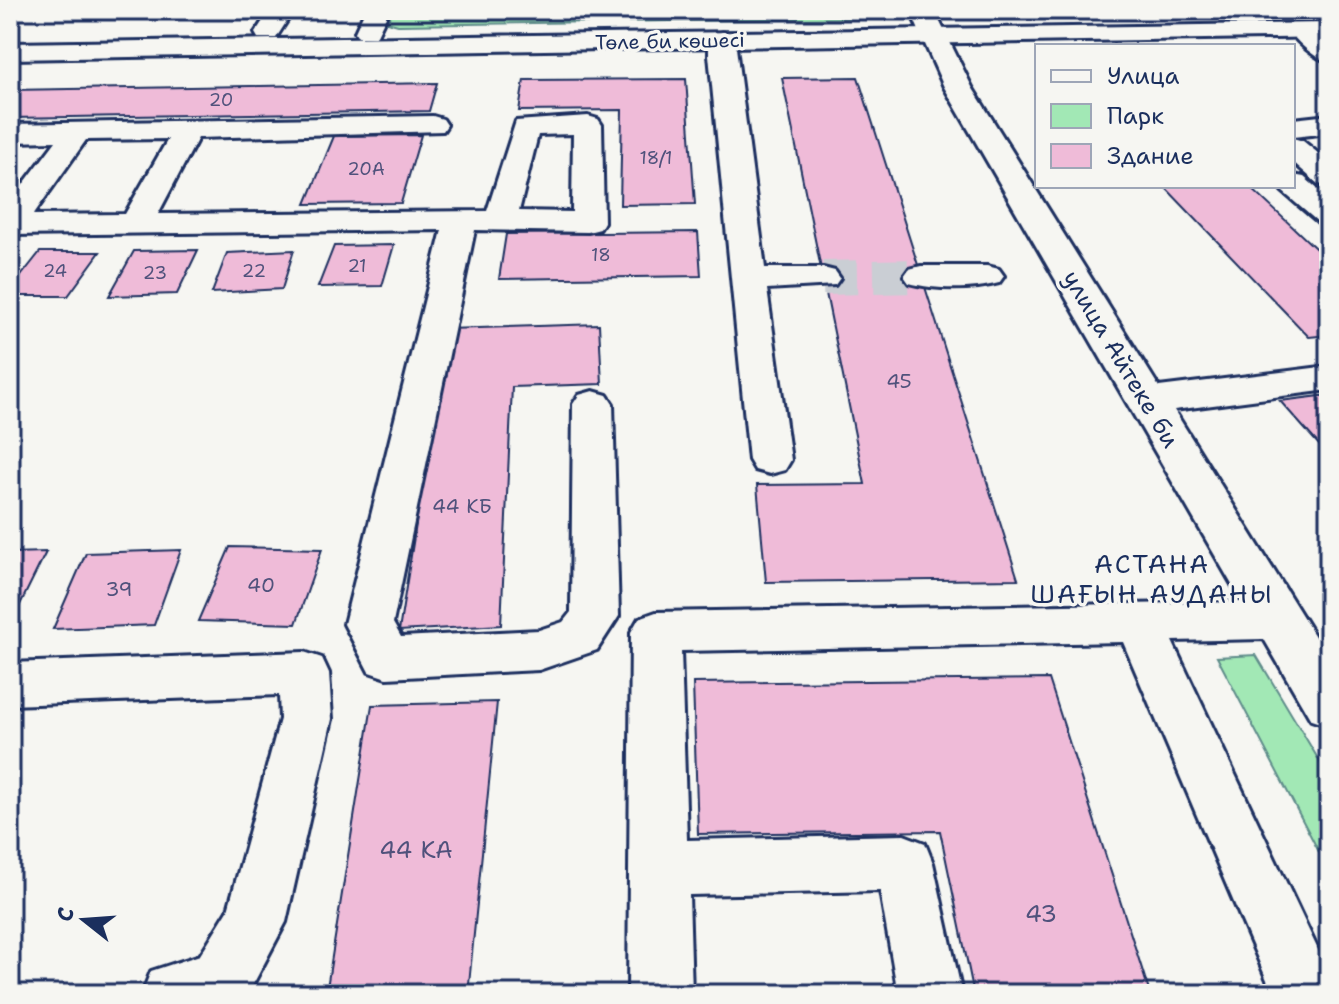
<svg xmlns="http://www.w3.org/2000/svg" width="1339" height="1004" viewBox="0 0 1339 1004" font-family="'Shantell Sans',sans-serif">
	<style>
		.green { fill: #a2e8b5; stroke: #5e8c8a; stroke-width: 2 }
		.building { fill: #efbbd8; stroke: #1b2f5e; stroke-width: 2 }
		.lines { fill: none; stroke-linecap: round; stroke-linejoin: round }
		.minor-tunnel { stroke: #caced4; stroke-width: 34; stroke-dasharray: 34 17; stroke-linecap: butt }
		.minor-casing { stroke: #1b2f5e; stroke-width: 6 }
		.major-casing { stroke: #1b2f5e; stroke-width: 6 }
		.minor { fill: #f6f6f2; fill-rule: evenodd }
		.major { fill: #f6f6f2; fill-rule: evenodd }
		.labels { text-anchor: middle; stroke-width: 7; stroke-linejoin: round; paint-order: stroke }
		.far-number-label { font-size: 18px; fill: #50527c }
		.far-street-label { font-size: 20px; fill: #1b2f5e; stroke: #f6f6f2 }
		.number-label { font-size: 20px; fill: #50527c }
		.street-label { font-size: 24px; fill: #1b2f5e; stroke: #f6f6f2 }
		.near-number-label { font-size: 24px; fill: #50527c }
		.neighbourhood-label { font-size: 26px; letter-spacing: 2px; fill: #1b2f5e; stroke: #f6f6f2 }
	</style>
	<rect width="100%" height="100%" fill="#f6f6f2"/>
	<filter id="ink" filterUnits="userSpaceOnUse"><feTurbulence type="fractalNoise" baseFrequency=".0125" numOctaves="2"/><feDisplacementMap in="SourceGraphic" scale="16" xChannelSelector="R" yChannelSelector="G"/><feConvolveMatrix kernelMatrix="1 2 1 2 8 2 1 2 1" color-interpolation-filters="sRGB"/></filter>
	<g filter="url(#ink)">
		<path class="green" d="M 393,10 L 891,10 L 892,12 L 874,18 L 398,25 L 387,22 Z
			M 1256,655 L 1329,777 L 1329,871 L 1217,657 Z"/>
		<path class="building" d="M 858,77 L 918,265 L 1018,579 L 766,582 L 757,485 L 865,484 L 782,78 Z
			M 686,79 L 695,204 L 620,205 L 622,110 L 519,111 L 524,80 Z
			M 437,83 L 429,111 L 10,118 L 10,90 Z
			M 421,135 L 401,203 L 306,204 L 334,136 Z
			M 1164,186 L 1249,186 L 1329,261 L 1329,335 L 1309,337 Z
			M 698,232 L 701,276 L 499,279 L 506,234 Z
			M 394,245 L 382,286 L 318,287 L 334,246 Z
			M 198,250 L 177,294 L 109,296 L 134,251 Z
			M 294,250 L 282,289 L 212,293 L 227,253 Z
			M 40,252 L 100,252 L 68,296 L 10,296 L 10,290 Z
			M 599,324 L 602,384 L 512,387 L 501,625 L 399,631 L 447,329 Z
			M 1329,395 L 1329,456 L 1280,401 Z
			M 230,547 L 322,549 L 296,624 L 198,621 Z
			M 181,550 L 154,625 L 53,629 L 86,553 Z
			M 46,552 L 10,625 L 10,553 Z
			M 1049,679 L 1150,994 L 974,994 L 940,831 L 698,834 L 693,683 Z
			M 497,702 L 468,994 L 326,994 L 372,705 Z"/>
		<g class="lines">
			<path class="minor-tunnel" d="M 823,278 L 921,276"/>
			<g class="minor-casing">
				<path id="minor" d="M 270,10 L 294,10 L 276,38 L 258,38 L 255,33 Z
					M 365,10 L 389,10 L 376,37 L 358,37 L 355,32 Z
					M 910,10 L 934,10 L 972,87 L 1159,387 L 1329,366 L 1329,390 L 1174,410 L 1329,659 L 1329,726 L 1311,720 L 1264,639 L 1172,641 L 1328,971 L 1329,994 L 1273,994 L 1123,642 L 681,651 L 687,840 L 904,835 L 925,843 L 933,863 L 962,994 L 898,994 L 880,891 L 689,895 L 692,994 L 628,994 L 631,632 L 639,618 L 656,612 L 1242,602 L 944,87 Z
					M 1301,24 L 1310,26 L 1329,41 L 1329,62 C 1314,58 1298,43 1289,31 L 1292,26 Z
					M 722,32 L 731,35 L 735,40 L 765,268 L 823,268 L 835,271 L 840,278 L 835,285 L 767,289 L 791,460 L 785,470 L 770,474 L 755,470 L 749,460 L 709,55 L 709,40 L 713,35 Z
					M 1329,115 L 1329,133 L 1293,137 L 1293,119 Z
					M 433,116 L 443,119 L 447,125 L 443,131 L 198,138 L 158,214 L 487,211 L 516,121 L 588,116 L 598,119 L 602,125 L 604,222 L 600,229 L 588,232 L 475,230 L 393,623 L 401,637 L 539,630 L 563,622 L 571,612 L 573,404 L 579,395 L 593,391 L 607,395 L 613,404 L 619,616 L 597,650 L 539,670 L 387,678 L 369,672 L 344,624 L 442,230 L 10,235 L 10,202 L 56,141 L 10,142 L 10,124 ZM 573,134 L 572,212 L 519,211 L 538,135 ZM 168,139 L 125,214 L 33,215 L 86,140 Z
					M 1293,138 L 1303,141 L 1329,162 L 1329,186 L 1318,184 L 1293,162 Z
					M 1293,175 L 1304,177 L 1329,199 L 1329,225 L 1318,222 L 1282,191 L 1279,186 L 1293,186 Z
					M 921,266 L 987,266 L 999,269 L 1004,276 L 999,283 C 973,290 935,290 909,283 L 904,276 L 909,269 Z
					M 304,652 L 322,658 L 329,673 L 332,719 L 286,922 L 248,994 L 142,994 L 151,971 L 200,955 L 228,910 L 280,719 L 279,695 L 10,705 L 10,663 Z"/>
			</g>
			<g class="major-casing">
				<path id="major" d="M 1329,23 L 1329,37 L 10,59 L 10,43 Z"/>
			</g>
			<use href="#minor" class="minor"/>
			<use href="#major" class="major"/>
		</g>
	</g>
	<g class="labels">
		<g class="far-number-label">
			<text x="221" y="106">20</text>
			<text x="656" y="164">18/1</text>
			<text x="366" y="175">20А</text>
			<text x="601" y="261">18</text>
			<text x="357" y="272">21</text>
			<text x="55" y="277">24</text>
			<text x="254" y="277">22</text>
			<text x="155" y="279">23</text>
		</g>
		<g class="far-street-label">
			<text transform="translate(670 41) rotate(-1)" y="7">Төле би көшесі</text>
		</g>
		<g class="number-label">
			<text x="899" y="388">45</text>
			<text x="462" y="513">44 КБ</text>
			<text x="261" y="592">40</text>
			<text x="119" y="596">39</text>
		</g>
		<g class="street-label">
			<text transform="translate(1121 359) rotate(59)" y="8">улица Айтеке би</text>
		</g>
		<g class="near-number-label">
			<text x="416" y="858">44 КА</text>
			<text x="1041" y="922">43</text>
		</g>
		<g class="neighbourhood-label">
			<text x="1152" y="573">АСТАНА<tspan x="1152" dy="30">ШАҒЫН АУДАНЫ</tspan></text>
		</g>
	</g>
	<rect width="1339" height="1004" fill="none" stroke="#f6f6f2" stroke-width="40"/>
	<rect x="20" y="20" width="1299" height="964" fill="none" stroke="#1b2f5e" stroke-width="3" filter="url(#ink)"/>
	<rect x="1035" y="44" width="260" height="144" fill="#f6f6f2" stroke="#9ea6b7" stroke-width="2"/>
	<rect x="1051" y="70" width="40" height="12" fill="#f6f6f2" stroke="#9ea6b7" stroke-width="2"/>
	<text x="1107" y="84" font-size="24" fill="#1b2f5e">Улица</text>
	<rect x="1051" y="104" width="40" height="24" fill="#a2e8b5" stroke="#9ea6b7" stroke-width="2"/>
	<text x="1107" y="124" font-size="24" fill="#1b2f5e">Парк</text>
	<rect x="1051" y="144" width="40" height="24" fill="#efbbd8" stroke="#9ea6b7" stroke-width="2"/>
	<text x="1107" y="164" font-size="24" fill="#1b2f5e">Здание</text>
	<g transform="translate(84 920) rotate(287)" stroke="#f6f6f2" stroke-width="6" paint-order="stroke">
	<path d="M0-6L14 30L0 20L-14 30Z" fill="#1b2f5e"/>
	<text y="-12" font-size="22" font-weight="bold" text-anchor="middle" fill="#1b2f5e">С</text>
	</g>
</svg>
